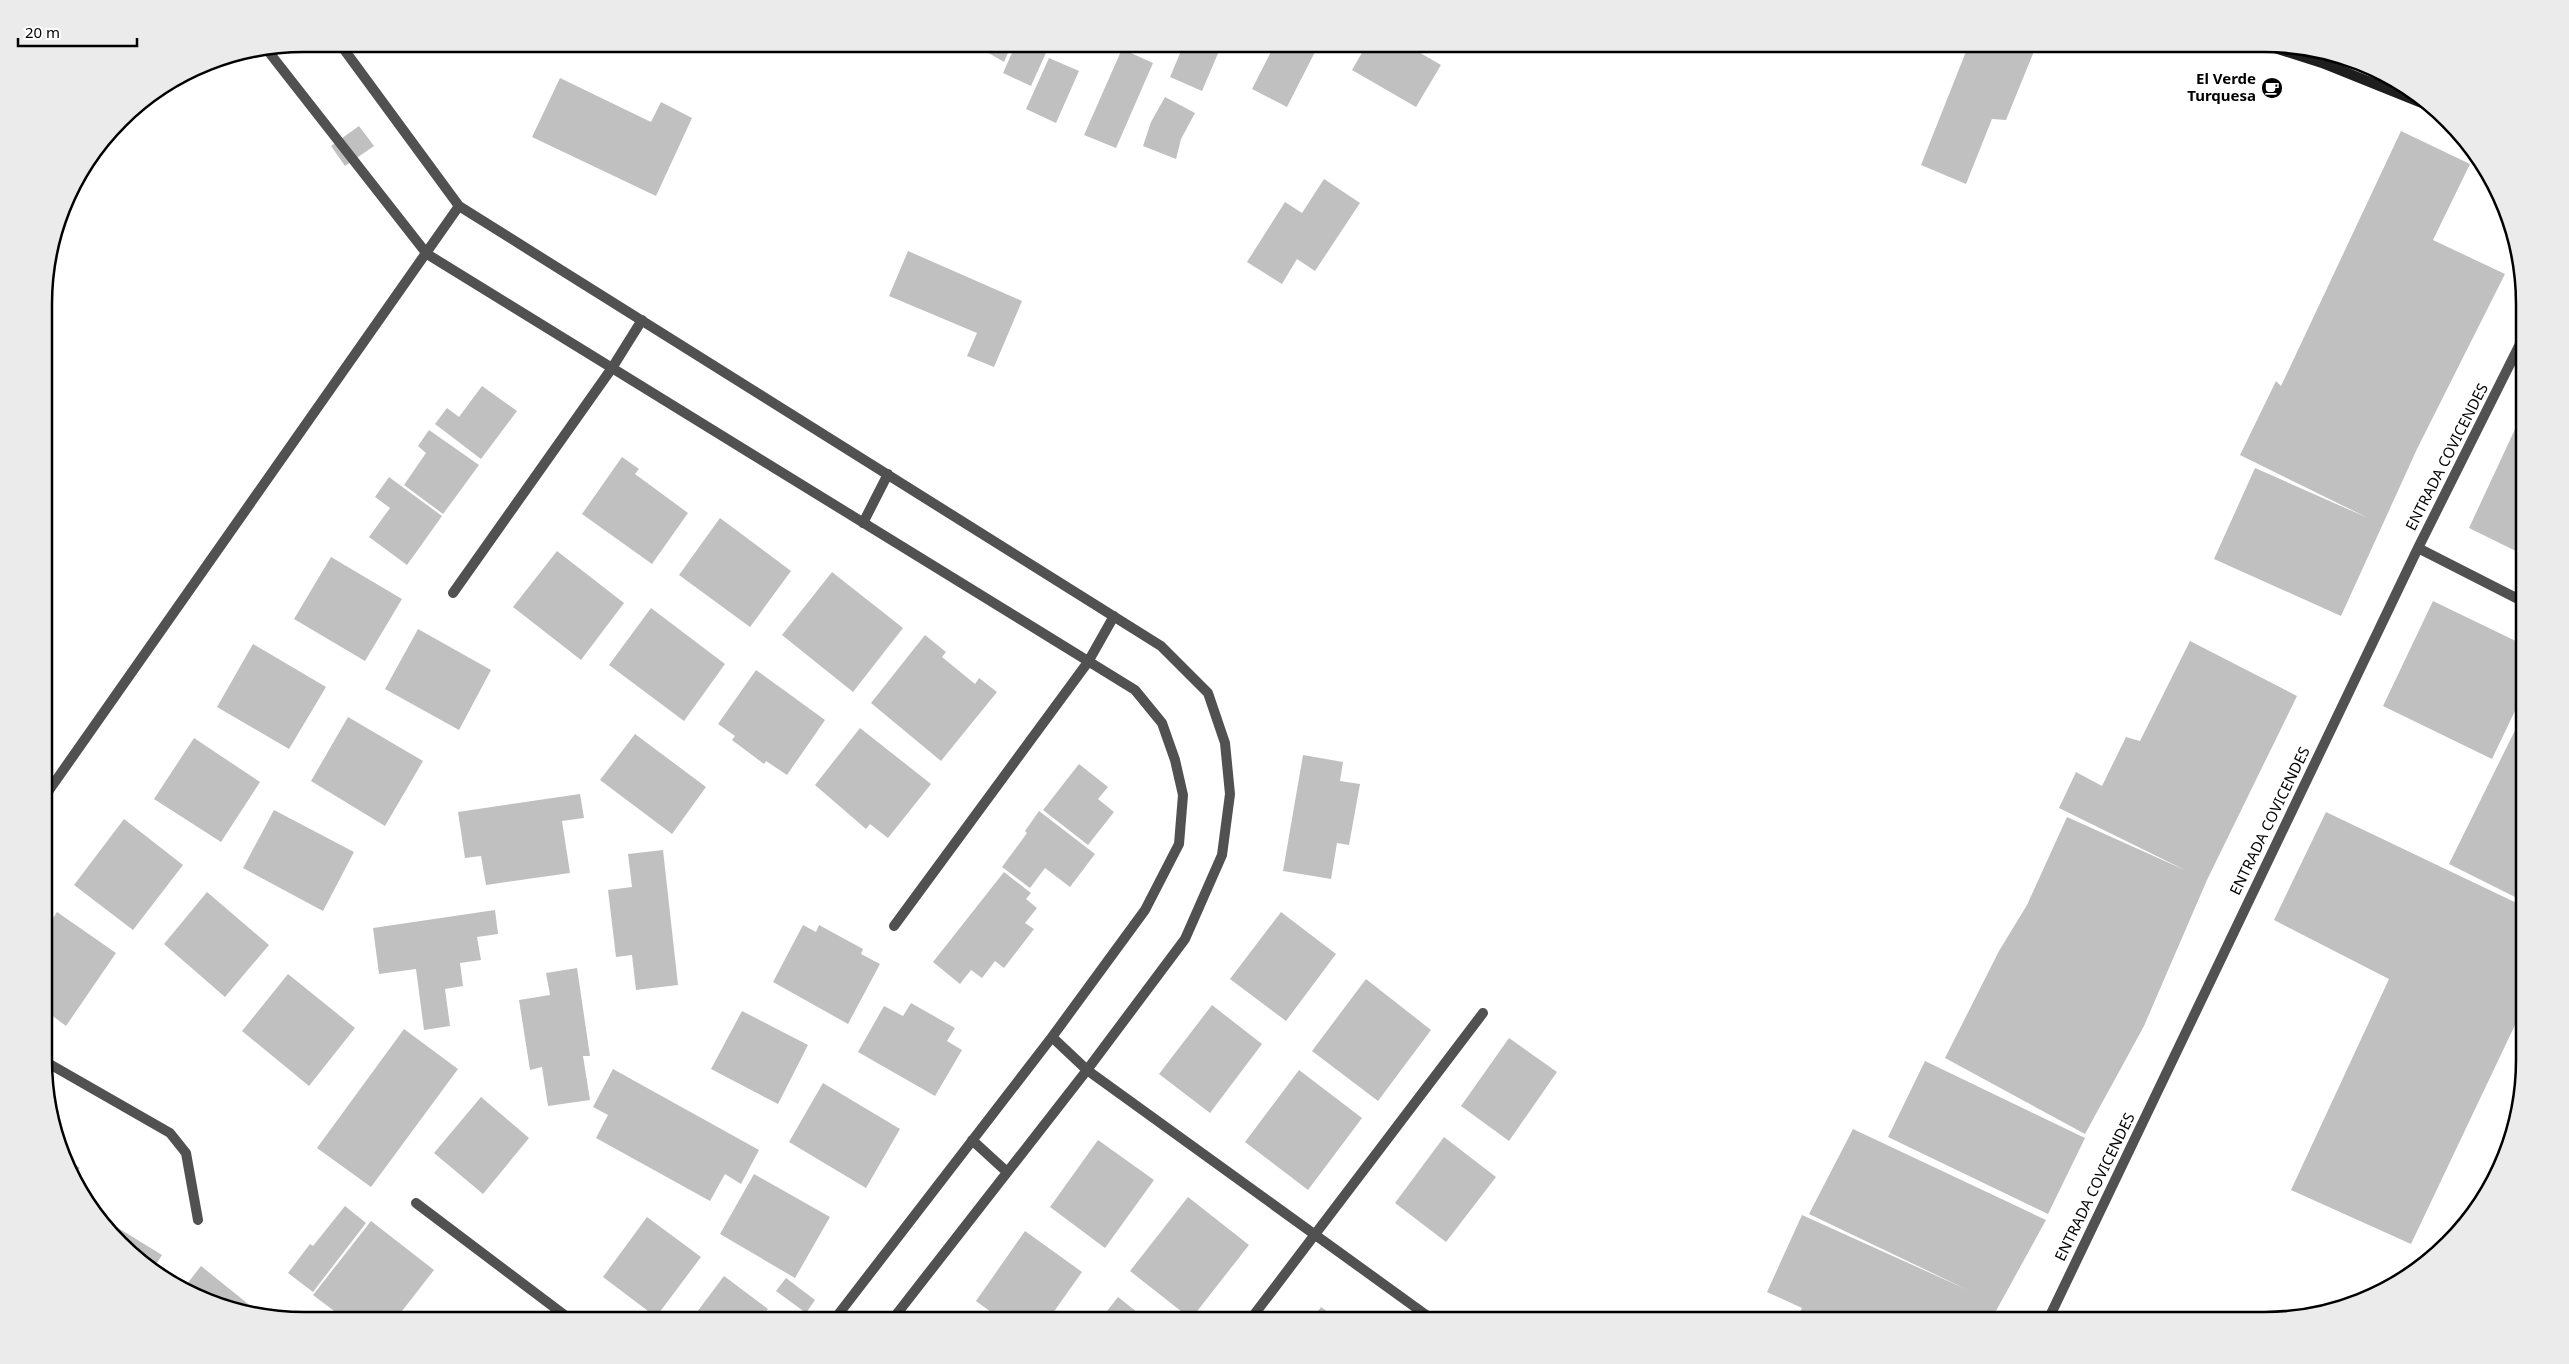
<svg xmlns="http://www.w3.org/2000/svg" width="2569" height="1364" viewBox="0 0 2569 1364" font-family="'Noto Sans',sans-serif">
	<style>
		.building { fill: #c0c0c0 }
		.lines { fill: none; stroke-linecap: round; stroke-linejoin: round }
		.street { stroke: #515151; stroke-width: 10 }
		.secondary { stroke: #1e1e1e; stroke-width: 10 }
		.labels { text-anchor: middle; stroke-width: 4; stroke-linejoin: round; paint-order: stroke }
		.poi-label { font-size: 15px; font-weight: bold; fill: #000; stroke: #fff; text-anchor: end }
		.street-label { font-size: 15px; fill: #000; stroke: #fff }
		.rim { fill: none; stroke: #000; stroke-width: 2.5 }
	</style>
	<rect width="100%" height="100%" fill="#fff"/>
	<path class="building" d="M 973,44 L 1012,44 L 1004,62 Z
		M 1016,44 L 1050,44 L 1031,86 L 1003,73 Z
		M 1097,44 L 1117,44 L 1114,52 Z
		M 1184,44 L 1222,44 L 1202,91 L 1170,77 Z
		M 1275,44 L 1319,44 L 1287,107 L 1252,89 Z
		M 1367,44 L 1405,44 L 1441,65 L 1416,107 L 1352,70 Z
		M 1969,44 L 2037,44 L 2006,120 L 1992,119 L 1966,184 L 1921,165 Z
		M 1122,49 L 1153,63 L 1116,148 L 1084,135 Z
		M 1049,58 L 1079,71 L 1056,123 L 1026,109 Z
		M 560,78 L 651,122 L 661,102 L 692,118 L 656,196 L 532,137 Z
		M 1165,97 L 1195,113 L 1181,139 L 1176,159 L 1143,146 L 1151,122 Z
		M 359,126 L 374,146 L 345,166 L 331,146 Z
		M 2401,131 L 2470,164 L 2433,240 L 2505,274 L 2417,449 L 2341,616 L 2214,559 L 2255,468 L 2368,518 L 2240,455 L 2276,381 L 2281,386 Z
		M 1324,179 L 1360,203 L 1315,271 L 1297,259 L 1282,284 L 1247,262 L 1285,202 L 1302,213 Z
		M 908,251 L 1022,301 L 994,367 L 967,356 L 977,333 L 889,296 Z
		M 482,386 L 517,411 L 481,459 L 435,424 L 447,408 L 459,417 Z
		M 2523,412 L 2524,555 L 2469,528 Z
		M 429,430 L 479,465 L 443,514 L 404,485 L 426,453 L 418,446 Z
		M 622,457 L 639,469 L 635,474 L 688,513 L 652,564 L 582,514 Z
		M 389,477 L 442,516 L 407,565 L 369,537 L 390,508 L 375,497 Z
		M 720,518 L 791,571 L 750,627 L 679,575 Z
		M 557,551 L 624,603 L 581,660 L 513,607 Z
		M 331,557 L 402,599 L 365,661 L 294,619 Z
		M 832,572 L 903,628 L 853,692 L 782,635 Z
		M 2433,601 L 2524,645 L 2524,692 L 2492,759 L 2383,706 Z
		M 651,608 L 725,664 L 684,721 L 609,665 Z
		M 418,629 L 491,670 L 459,730 L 385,689 Z
		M 925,635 L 946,652 L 942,657 L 975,684 L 979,678 L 997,692 L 941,761 L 871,703 Z
		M 2190,641 L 2297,696 L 2207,880 L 2144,1026 L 2085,1134 L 1945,1058 L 1999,951 L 2027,905 L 2067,817 L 2187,871 L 2059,808 L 2076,772 L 2102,786 L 2126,737 L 2140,741 Z
		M 253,644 L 326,687 L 289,749 L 217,707 Z
		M 756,670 L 825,720 L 787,775 L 766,761 L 764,764 L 732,740 L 735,736 L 718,724 Z
		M 2524,712 L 2524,773 L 2525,902 L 2449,864 Z
		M 348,717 L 423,761 L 385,826 L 311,781 Z
		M 860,728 L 931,784 L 888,838 L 870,824 L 866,829 L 815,785 Z
		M 635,734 L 706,787 L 672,834 L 600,780 Z
		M 194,738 L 260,782 L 221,842 L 154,799 Z
		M 1303,755 L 1343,762 L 1340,781 L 1360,784 L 1349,845 L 1337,843 L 1331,879 L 1283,871 Z
		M 1079,764 L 1108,787 L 1098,799 L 1114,812 L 1088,845 L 1043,810 Z
		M 580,794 L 584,818 L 562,821 L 570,873 L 486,885 L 481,856 L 465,858 L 458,812 Z
		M 274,810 L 354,852 L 323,911 L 243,868 Z
		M 1039,811 L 1095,854 L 1070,887 L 1045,868 L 1030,888 L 1002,867 L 1027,833 L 1025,831 Z
		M 2326,812 L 2525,907 L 2525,1004 L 2411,1244 L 2291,1190 L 2389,979 L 2274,920 Z
		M 124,819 L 183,865 L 133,930 L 74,885 Z
		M 663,850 L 678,985 L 636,990 L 632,955 L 616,957 L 608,890 L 632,887 L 628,854 Z
		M 1004,872 L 1031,893 L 1026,899 L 1037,908 L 1025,923 L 1034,929 L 1004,968 L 995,961 L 982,978 L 971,970 L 960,984 L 933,962 Z
		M 207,892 L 269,945 L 225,997 L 164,944 Z
		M 495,910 L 498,934 L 477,937 L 481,960 L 460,963 L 463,986 L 445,989 L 450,1026 L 424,1030 L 416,969 L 379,974 L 373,928 Z
		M 57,912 L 116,953 L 66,1026 L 46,1011 L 46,929 Z
		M 1281,912 L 1336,954 L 1286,1021 L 1230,979 Z
		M 803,925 L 816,932 L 819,925 L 863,949 L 861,954 L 880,964 L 848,1024 L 773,982 Z
		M 577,968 L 590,1056 L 583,1056 L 590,1100 L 548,1106 L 542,1067 L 530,1070 L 519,1000 L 550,995 L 546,973 Z
		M 288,974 L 355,1028 L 309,1086 L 242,1031 Z
		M 1366,979 L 1431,1030 L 1378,1101 L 1312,1051 Z
		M 911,1003 L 955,1028 L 947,1041 L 962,1050 L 935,1096 L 858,1052 L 884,1006 L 903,1016 Z
		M 1212,1005 L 1262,1044 L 1210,1113 L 1159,1074 Z
		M 742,1011 L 808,1045 L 778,1104 L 711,1069 Z
		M 404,1029 L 458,1069 L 371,1187 L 317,1148 Z
		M 1509,1038 L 1557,1072 L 1509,1141 L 1461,1106 Z
		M 1925,1061 L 2085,1138 L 2048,1214 L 1888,1137 Z
		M 613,1069 L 759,1150 L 741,1184 L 725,1174 L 710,1201 L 596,1138 L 608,1115 L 593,1107 Z
		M 1299,1070 L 1362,1118 L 1308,1190 L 1245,1142 Z
		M 823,1083 L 900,1129 L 866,1188 L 789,1142 Z
		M 481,1097 L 529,1138 L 483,1194 L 434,1153 Z
		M 1853,1129 L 2046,1220 L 1991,1320 L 1796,1320 L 1802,1308 L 1767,1292 L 1802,1215 L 1968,1290 L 1809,1214 Z
		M 1444,1137 L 1496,1177 L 1446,1242 L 1395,1203 Z
		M 1098,1140 L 1154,1180 L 1105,1248 L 1050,1207 Z
		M 62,1154 L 80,1168 L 73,1177 L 63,1159 Z
		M 754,1174 L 830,1217 L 795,1278 L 720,1234 Z
		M 1188,1197 L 1249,1245 L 1191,1319 L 1130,1271 Z
		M 345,1206 L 366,1223 L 313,1292 L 288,1273 L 310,1244 L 313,1246 Z
		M 97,1215 L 162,1255 L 153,1269 L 133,1256 Z
		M 647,1217 L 701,1257 L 656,1317 L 603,1277 Z
		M 371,1221 L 434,1270 L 395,1320 L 380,1320 L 369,1312 L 362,1320 L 346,1320 L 313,1295 Z
		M 1025,1231 L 1082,1272 L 1048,1320 L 1002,1320 L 976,1301 Z
		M 201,1266 L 262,1315 L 237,1311 L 183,1289 Z
		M 724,1276 L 768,1309 L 759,1320 L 691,1320 Z
		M 786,1278 L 815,1300 L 806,1313 L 776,1291 Z
		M 1118,1297 L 1147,1320 L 1100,1320 Z
		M 1321,1307 L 1339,1320 L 1312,1320 Z
		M 312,1312 L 323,1320 L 305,1320 Z"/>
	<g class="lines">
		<path class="street" d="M 340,44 L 459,206 L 1161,646 L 1208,693 L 1225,743 L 1230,794 L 1222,855 L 1185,939 L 1087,1070 L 892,1320
			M 268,51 L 427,254 L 1135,690 L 1162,723 L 1175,760 L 1183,795 L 1179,844 L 1145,910 L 1052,1037 L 834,1320
			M 2325,64 L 2332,53
			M 863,523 L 888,474
			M 2418,548 L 2524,602
			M 453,593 L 612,368 L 642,320
			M 45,796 L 459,206
			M 894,926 L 1088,662 L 1114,616
			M 1052,1037 L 1087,1070 L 1433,1320
			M 46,1062 L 170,1133 L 186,1153 L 198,1220
			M 972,1140 L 1007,1172
			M 416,1203 L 571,1320
			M 1250,1320 L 1483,1013
			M 2048,1320 L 2418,548 L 2523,338"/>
		<path class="secondary" d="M 2262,44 L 2325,64 L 2437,109"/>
	</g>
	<defs>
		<g id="cafe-disc" transform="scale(1.125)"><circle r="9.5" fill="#000" stroke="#fff"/><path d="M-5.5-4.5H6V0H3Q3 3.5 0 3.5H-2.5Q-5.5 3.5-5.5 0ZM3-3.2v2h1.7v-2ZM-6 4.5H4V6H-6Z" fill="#fff"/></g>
	</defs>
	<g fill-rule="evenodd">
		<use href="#cafe-disc" x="2272" y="88"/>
	</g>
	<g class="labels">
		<g class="poi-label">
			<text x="2256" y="84">El Verde<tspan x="2256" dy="17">Turquesa</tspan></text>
		</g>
		<g class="street-label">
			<text transform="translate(2447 457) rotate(-63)" y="5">ENTRADA COVICENDES</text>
			<text transform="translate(2270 821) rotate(-64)" y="5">ENTRADA COVICENDES</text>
			<text transform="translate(2095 1187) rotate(-64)" y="5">ENTRADA COVICENDES</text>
		</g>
	</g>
	<path d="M0 0H2569V1364H0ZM304 52H2264A252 252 0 0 1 2516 304V1060A252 252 0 0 1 2264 1312H304A252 252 0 0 1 52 1060V304A252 252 0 0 1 304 52Z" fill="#ebebeb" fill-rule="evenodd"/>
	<path class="rim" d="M304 52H2264A252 252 0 0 1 2516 304V1060A252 252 0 0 1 2264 1312H304A252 252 0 0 1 52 1060V304A252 252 0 0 1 304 52Z"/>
	<path d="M18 38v8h119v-8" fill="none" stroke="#000000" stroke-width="2.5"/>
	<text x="25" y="38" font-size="15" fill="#000000" stroke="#ffffff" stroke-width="4" paint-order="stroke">20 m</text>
</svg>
